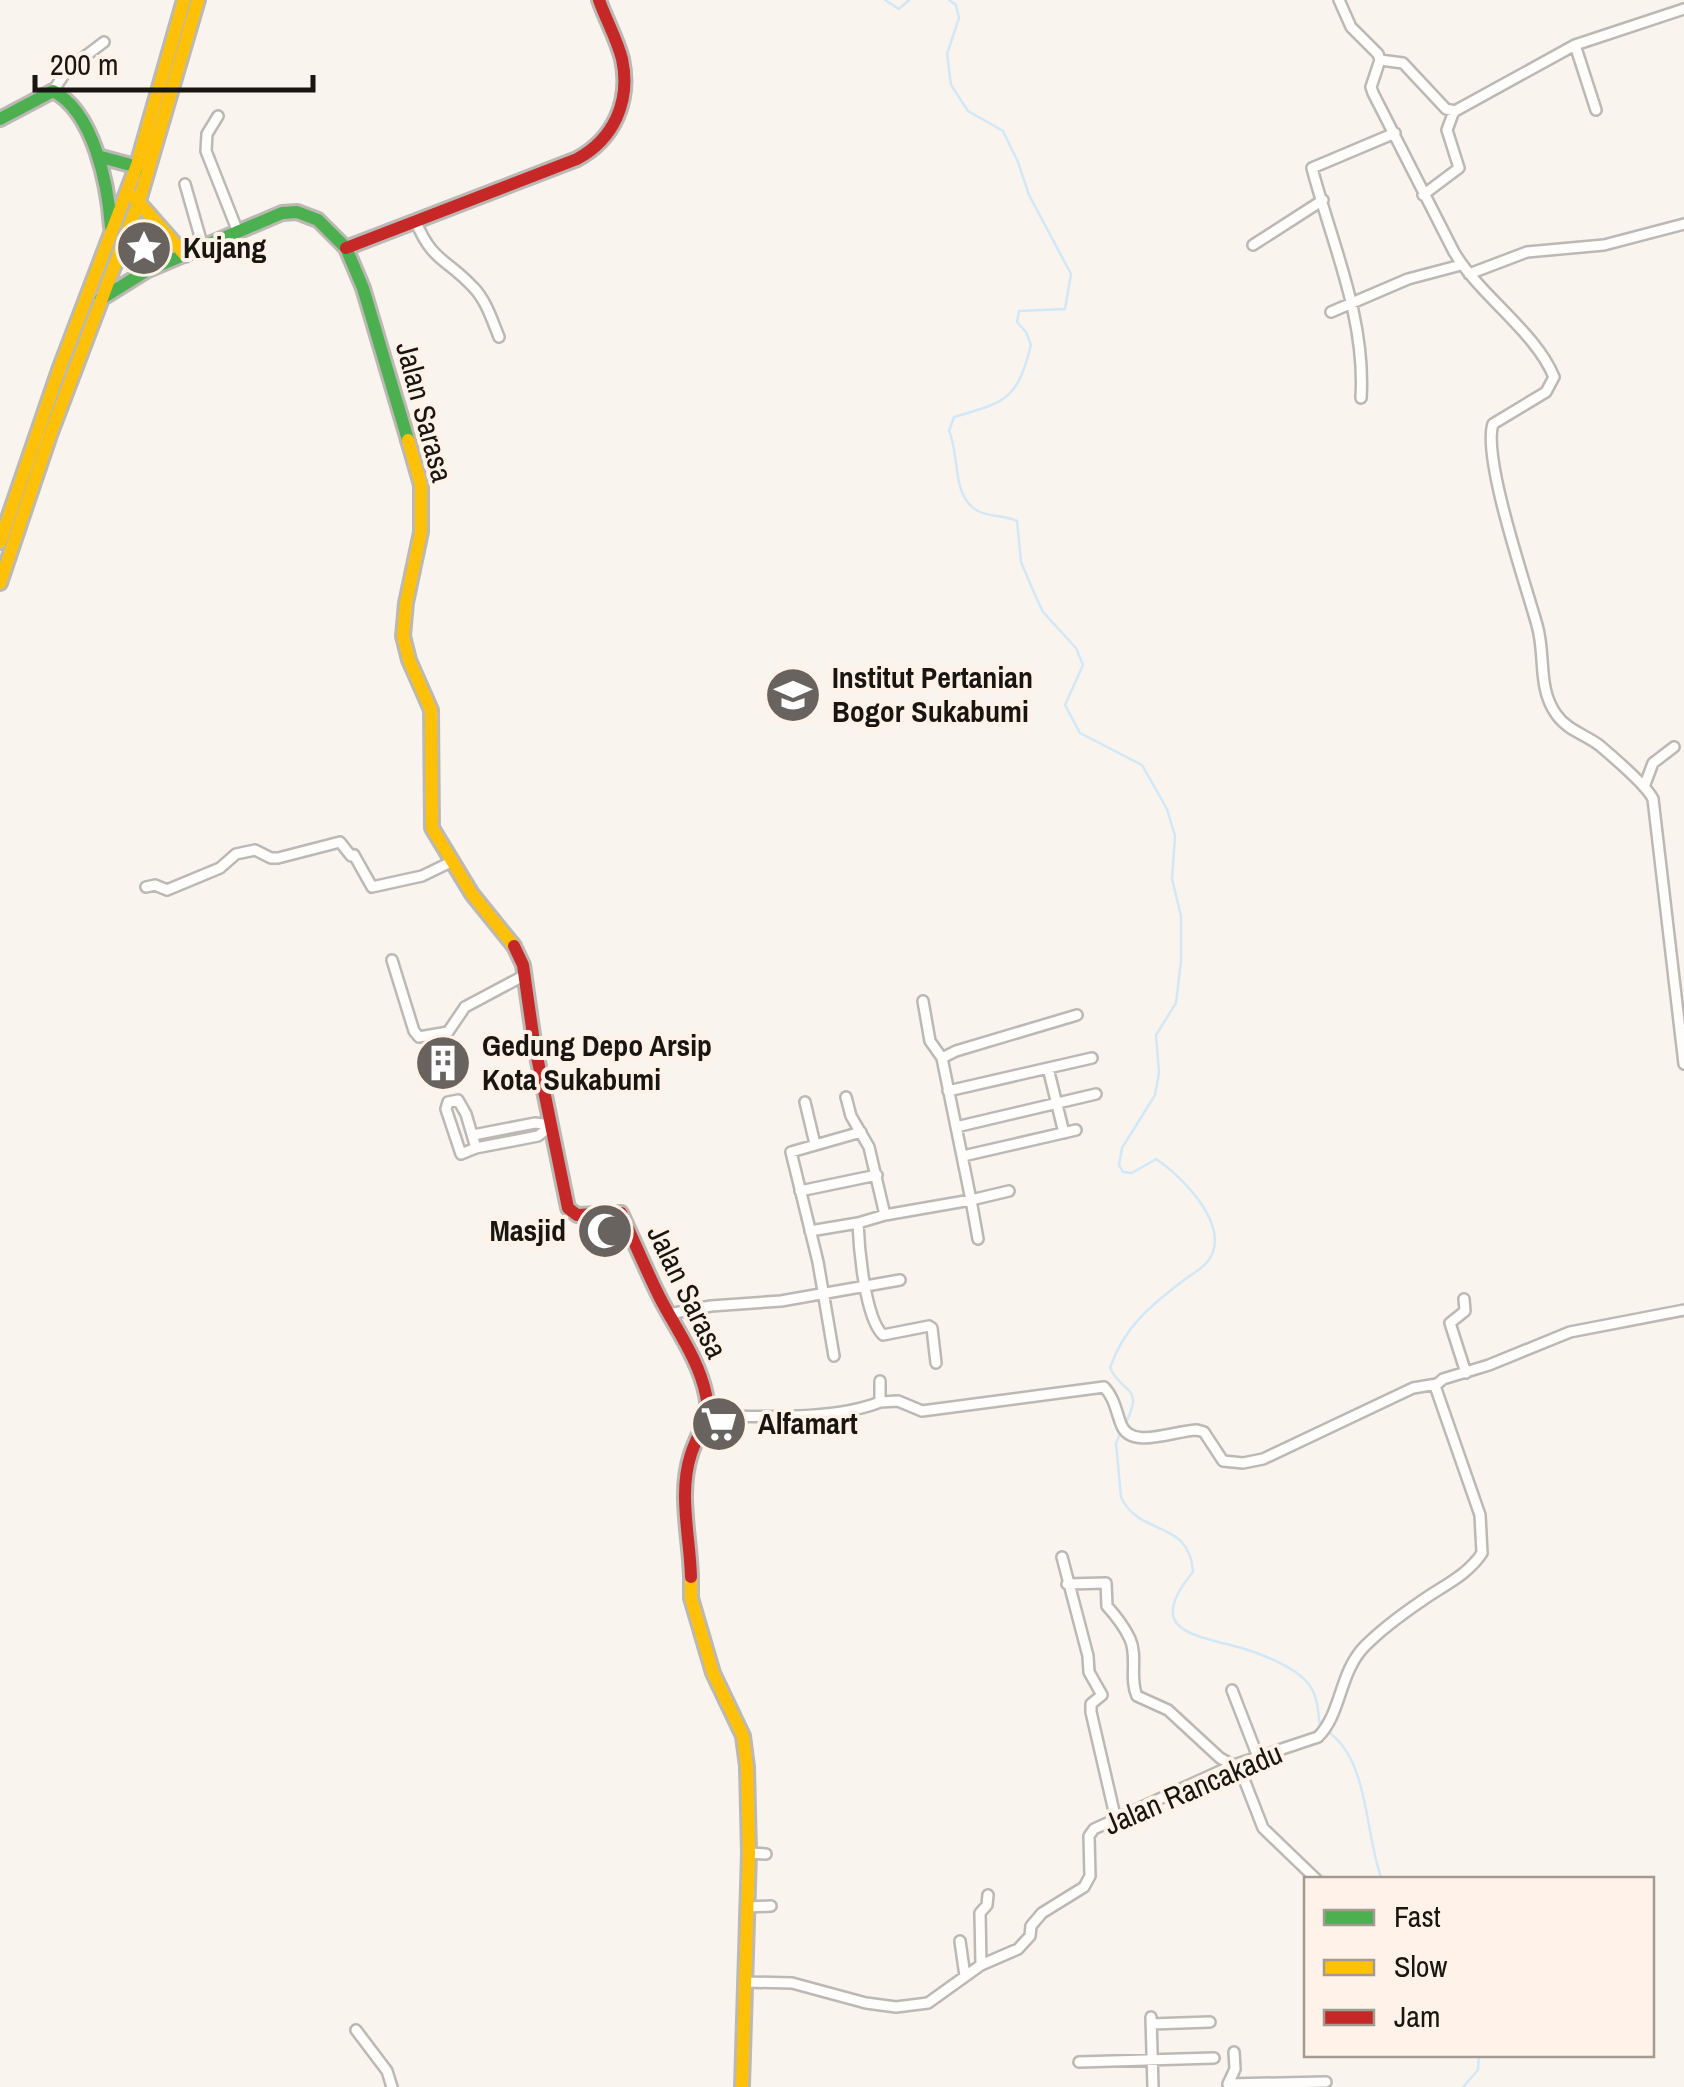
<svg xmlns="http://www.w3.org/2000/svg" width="1684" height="2087" viewBox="0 0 1684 2087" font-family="'Archivo Narrow',sans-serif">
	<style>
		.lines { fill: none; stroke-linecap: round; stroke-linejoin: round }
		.stream { stroke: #d2e8f6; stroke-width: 2.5 }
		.street-casing { stroke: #bcb8b3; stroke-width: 14 }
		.fast-casing { stroke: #bcb8b3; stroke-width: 18 }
		.slow-casing { stroke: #bcb8b3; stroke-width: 18 }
		.jam-casing { stroke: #bcb8b3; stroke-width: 18 }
		.street { stroke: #fefdfc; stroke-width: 9 }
		.fast { stroke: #4caf50; stroke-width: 12 }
		.slow { stroke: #ffc107; stroke-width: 12 }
		.jam { stroke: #c62828; stroke-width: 12 }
		.labels { text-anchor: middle; stroke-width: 8; stroke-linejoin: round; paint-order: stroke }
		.poi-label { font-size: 30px; font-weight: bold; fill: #191510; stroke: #fff3e9; text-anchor: start }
		.street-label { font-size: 30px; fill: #191510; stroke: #fff3e9 }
	</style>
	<rect width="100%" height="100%" fill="#faf4ee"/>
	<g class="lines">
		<path class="stream" d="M 885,0 L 899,9 L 909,0
			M 949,0 L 956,5 L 959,18 L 947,54 L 951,85 L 968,111 L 1003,131 L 1018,162 L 1029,195 L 1071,274 L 1065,309 L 1019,311 L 1017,322 L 1026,332 L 1031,345 C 1017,401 1005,402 954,417 L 949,431 C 960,454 951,497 978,511 C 989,517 1004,515 1017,521 L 1021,562 L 1035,595 L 1043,612 L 1076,648 L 1083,665 L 1065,705 L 1080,733 L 1142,765 L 1167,809 L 1175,836 L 1172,879 L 1181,916 L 1181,961 L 1176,1003 L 1156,1035 L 1159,1073 L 1155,1095 L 1122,1148 L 1119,1165 L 1123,1172 L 1132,1173 L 1156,1159 C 1182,1176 1233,1227 1208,1261 C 1202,1269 1192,1274 1184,1280 C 1150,1306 1124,1327 1110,1368 C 1123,1395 1145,1385 1125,1425
			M 1121,1432 L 1116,1443 L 1121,1497 C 1139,1537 1190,1519 1193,1572 C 1142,1633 1197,1635 1245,1649 C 1264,1655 1294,1667 1307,1682 C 1318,1694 1318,1711 1320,1727
			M 1327,1731 C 1370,1760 1364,1833 1382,1880
			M 1463,2087 L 1478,2070 L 1479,2054"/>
		<g class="street-casing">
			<path id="street" d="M 1339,0 L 1351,27 L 1378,54 L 1380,60 L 1371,87 L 1373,93 L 1454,252 C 1480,296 1535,331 1554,377 L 1546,392 L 1493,424 C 1482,458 1526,585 1537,625 C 1546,655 1537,687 1556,714 C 1567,730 1584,734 1599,745 C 1612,756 1647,786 1653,799 L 1684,1064
				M 1575,45 L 1596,110
				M 1380,60 L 1403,63 L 1446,109 L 1455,111 L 1575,45 L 1684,9
				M 53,91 L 67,70 L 104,42
				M 218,116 L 207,134 L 206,151 L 238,232
				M 185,184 L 203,247
				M 1423,195 L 1459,168 L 1447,130 L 1454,111
				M 415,220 C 433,263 445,257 473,287 C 486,300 492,320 499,337
				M 1253,245 L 1323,200
				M 1469,274 L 1527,252 L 1604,245 L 1684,224
				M 1331,312 L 1408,279 L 1461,265
				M 1361,398 C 1366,318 1332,244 1312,168 L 1395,133
				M 1644,787 L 1653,763 L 1674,747
				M 146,887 L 155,885 L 167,890 L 220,868 L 236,854 L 255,850 L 271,858 L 278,858 L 340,842 L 351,856 L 354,855 L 372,887 L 422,876 L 451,862
				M 392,960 L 414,1031 L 419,1037 L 448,1032 L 465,1007 L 525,975
				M 923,1001 L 930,1041 L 942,1058 L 971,1200 L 885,1215 L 858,1223 C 859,1249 865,1318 883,1335 L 929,1326 L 932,1328 L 936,1363
				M 942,1058 L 956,1051 L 1077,1015
				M 1048,1068 L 1064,1133
				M 948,1091 L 1092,1058
				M 846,1097 L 851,1116 L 869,1147 L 885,1215
				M 458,1100 L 466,1114 L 476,1148 L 461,1154 L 446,1109 L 448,1102 Z
				M 805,1102 L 815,1144
				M 956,1127 L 1096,1094
				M 473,1135 L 535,1123 L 552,1125
				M 476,1148 L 538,1136 L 552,1125
				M 963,1156 L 1076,1130
				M 800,1191 L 877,1175
				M 810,1231 L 858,1223
				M 978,1239 L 971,1200 L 1009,1191
				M 1464,1299 L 1465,1311 L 1450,1323 L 1466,1373
				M 669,1314 L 711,1306 L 781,1301 L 900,1280
				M 834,1356 L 818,1262 L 791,1152 L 861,1132
				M 880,1402 L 898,1401 L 922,1411 L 1104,1387 C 1114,1397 1116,1411 1121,1424 C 1130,1451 1176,1430 1197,1430 L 1204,1432 L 1223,1461 L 1243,1463 L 1263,1459 L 1413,1388 L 1437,1384
				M 706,1416 C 757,1416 833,1421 880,1402 L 880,1381
				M 1062,1557 L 1088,1656 L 1089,1672 L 1102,1695 L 1091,1704 L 1091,1712 L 1116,1820
				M 1067,1584 L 1106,1583 L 1107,1606 C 1116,1616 1124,1626 1130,1639 C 1138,1656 1129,1679 1137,1696 L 1168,1710 L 1220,1758 L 1240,1769 L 1263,1828 L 1317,1880
				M 1232,1690 L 1258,1757
				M 749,1853 L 766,1854
				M 748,1907 L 771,1906
				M 960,1941 L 965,1976
				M 981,1965 L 980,1913 L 987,1905 L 988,1895
				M 745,1982 L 792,1983 L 866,2003 L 896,2007 L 928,2003 L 981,1965 L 1018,1949 L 1030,1936 L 1031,1926 L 1042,1913 L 1084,1887 L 1090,1876 L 1089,1836 L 1094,1829 L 1231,1766 L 1318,1737 C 1342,1713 1339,1672 1365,1646 C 1381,1630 1401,1615 1420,1602 C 1442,1586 1467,1576 1482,1553 L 1480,1515 L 1435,1386 L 1443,1379 L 1489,1365 L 1570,1332 L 1684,1310
				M 1151,2017 L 1153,2087
				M 1151,2024 L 1210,2022
				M 356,2030 L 387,2071 L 392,2087
				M 1079,2062 L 1214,2058
				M 1228,2084 L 1326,2082
				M 1228,2084 L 1235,2069 L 1234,2052"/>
		</g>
		<g class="fast-casing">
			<path id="fast" d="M 0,119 L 53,91 C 94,112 108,185 111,227
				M 101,157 L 142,168
				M 101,299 L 146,271 L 282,213 L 297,212 L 318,220 L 346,248 L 363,288 L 408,440"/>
		</g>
		<g class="slow-casing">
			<path id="slow" d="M 134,197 L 185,255
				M 408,440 L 421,485 L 421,532 L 406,603 L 403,636 L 409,660 L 431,710 L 432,828 L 472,894 L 514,946
				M 0,542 L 59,370 L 137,165 L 184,0
				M 0,583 L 50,435 L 139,201 L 198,0
				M 691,1577 L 691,1598 L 713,1673 L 743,1736 L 747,1767 L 749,1853 L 742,2087"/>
		</g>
		<g class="jam-casing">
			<path id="jam" d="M 346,248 L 577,159 C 614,139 631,101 622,59 C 617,39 606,20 599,0
				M 514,946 L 523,965 L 534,1042 L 568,1208 L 577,1215 L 621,1213 C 634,1241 646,1270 660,1298 C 676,1329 699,1360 706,1395 C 711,1416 697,1435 691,1454 C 678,1493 690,1537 691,1577"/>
		</g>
		<use href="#street" class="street"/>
		<use href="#fast" class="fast"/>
		<use href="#slow" class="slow"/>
		<use href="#jam" class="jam"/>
	</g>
	<defs>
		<g id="sight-disc" transform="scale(2.875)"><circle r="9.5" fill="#68635e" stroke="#fff3e9"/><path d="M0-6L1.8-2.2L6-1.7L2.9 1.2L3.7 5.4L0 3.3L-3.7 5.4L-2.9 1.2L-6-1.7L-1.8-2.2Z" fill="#fff"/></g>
		<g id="university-disc" transform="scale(2.875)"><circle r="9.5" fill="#68635e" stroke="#fff3e9"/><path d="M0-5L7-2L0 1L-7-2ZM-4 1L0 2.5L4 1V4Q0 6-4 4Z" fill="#fff"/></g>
		<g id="building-disc" transform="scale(2.875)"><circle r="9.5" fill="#68635e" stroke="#fff3e9"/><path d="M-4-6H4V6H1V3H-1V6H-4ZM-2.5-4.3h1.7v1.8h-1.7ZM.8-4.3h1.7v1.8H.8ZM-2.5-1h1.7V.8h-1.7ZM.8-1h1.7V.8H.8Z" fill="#fff"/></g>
		<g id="mosque-disc" transform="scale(2.875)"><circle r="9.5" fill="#68635e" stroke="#fff3e9"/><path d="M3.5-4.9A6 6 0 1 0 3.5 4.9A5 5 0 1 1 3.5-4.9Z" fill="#fff"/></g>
		<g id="supermarket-disc" transform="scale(2.875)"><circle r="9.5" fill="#68635e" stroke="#fff3e9"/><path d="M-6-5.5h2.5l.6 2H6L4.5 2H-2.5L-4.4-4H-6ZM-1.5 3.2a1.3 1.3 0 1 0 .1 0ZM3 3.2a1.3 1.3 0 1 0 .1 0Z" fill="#fff"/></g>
	</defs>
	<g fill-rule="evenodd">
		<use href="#sight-disc" x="144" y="248"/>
		<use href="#university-disc" x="793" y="695"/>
		<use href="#building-disc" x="443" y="1063"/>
		<use href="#mosque-disc" x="605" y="1231"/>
		<use href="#supermarket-disc" x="719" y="1424"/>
	</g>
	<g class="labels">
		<g class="poi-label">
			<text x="183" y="258">Kujang</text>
			<text x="832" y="688">Institut Pertanian<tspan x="832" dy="34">Bogor Sukabumi</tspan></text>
			<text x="482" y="1056">Gedung Depo Arsip<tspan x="482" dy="34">Kota Sukabumi</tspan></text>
			<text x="566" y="1241" text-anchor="end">Masjid</text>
			<text x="758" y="1434">Alfamart</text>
		</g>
		<g class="street-label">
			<text transform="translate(424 412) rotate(75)" y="10">Jalan Sarasa</text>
			<text transform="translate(687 1292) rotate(64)" y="10">Jalan Sarasa</text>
			<text transform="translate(1193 1789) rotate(-23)" y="10">Jalan Rancakadu</text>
		</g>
	</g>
	<rect x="1304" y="1877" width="350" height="180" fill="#fff3e9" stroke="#a39a92" stroke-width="2.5"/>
	<rect x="1324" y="1910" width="50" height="15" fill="#4caf50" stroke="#a39a92" stroke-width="2.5"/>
	<text x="1394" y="1927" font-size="30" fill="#191510">Fast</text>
	<rect x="1324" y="1960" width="50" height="15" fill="#ffc107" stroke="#a39a92" stroke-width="2.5"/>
	<text x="1394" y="1977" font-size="30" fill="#191510">Slow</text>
	<rect x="1324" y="2010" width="50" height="15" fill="#c62828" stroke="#a39a92" stroke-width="2.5"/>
	<text x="1394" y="2027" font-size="30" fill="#191510">Jam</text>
	<path d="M35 75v15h278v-15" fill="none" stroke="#191510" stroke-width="5"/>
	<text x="50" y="75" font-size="30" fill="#191510" stroke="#fff3e9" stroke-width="8" paint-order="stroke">200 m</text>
</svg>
